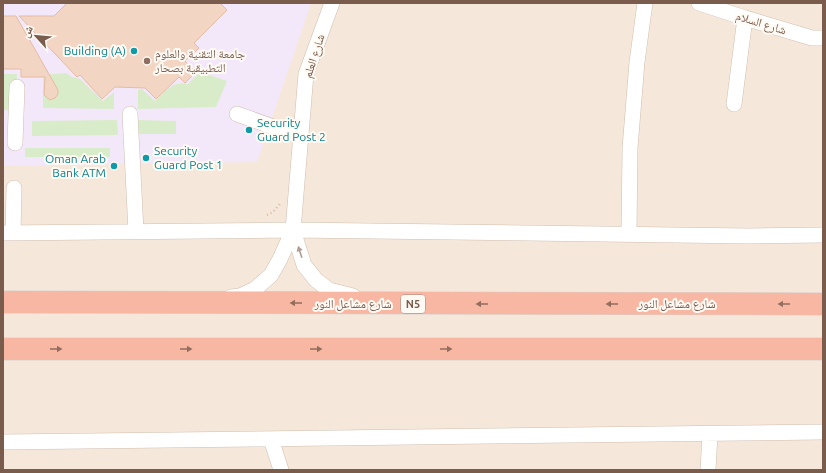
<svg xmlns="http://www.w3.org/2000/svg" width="826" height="473" viewBox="0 0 826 473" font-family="Ubuntu,'Noto Naskh Arabic',sans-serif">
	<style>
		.residential { fill: #f5e8da }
		.education { fill: #f3e8fa }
		.green { fill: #d8ecc9 }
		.building { fill: #f3d5c3; stroke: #e6bba3 }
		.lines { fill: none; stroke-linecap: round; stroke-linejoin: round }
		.minor-casing { stroke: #d1beb0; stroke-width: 16 }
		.highway-casing { stroke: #dad1cd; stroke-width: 23 }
		.path { stroke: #d9b8a5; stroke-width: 2.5; stroke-dasharray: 1 3; stroke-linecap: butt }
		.minor { stroke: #fff; stroke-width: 15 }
		.highway { stroke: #f7b7a3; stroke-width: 22 }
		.oneway { fill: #af9d94 }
		.oneway2 { fill: #936e5e }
		.culture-dot { fill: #0f9aa8; stroke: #fffaf3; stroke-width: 1.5 }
		.education-dot { fill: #8d6e63; stroke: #fffaf3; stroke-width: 1.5 }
		.labels { text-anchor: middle; stroke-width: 4; stroke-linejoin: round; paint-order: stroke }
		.shield { fill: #fffaf3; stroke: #a28b7f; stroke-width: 1 }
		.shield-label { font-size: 11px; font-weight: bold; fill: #7a5c4d }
		.street-label { font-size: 12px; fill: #7a5c4d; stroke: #fffaf3 }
		.culture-label { font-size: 12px; fill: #0d838f; stroke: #fffaf3; text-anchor: end }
		.education-label { font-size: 12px; fill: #785e54; stroke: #fffaf3; text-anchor: start }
	</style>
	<rect width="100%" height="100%" fill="#fdf6ec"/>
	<path class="residential" d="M 3,3 L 823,3 L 823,470 L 3,470 Z"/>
	<path class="education" d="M 3,3 L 311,3 L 257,162 L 3,166 Z"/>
	<path class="green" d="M 200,72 L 227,81 L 216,107 L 138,109 L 138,90 L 142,89 L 155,101 C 166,91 173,80 188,84 Z
		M 66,73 L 72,77 L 80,79 L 103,101 L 114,92 L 114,109 L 43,108 L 43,75 Z
		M 3,74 L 17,74 L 16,111 L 3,110 Z
		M 117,120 L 118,135 L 32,136 L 32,121 Z
		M 136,120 L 176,121 L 176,134 L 136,134 Z
		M 25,148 L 110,148 L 110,157 L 25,157 Z"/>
	<path class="building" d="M 67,3 L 220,3 L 227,10 L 194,43 L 199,48 L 185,61 L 196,72 L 185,83 L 179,77 L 156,99 L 145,88 L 115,87 L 102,99 L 80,75 L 77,77 L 19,16 L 54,16 Z
		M 3,16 L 16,16 L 58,90 L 58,94 L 55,98 L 50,100 L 44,95 L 45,77 L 21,77 L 21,69 L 3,69 Z"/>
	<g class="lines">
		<g class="minor-casing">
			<path id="minor" d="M 699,3 L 745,18 L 812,38 L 823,38
				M 734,104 L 745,18
				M 130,114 L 136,231
				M 237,114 L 301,137
				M 15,143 L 17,87
				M 293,230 L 304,265 L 316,280 L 329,290 L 353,296
				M 3,233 L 293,230 L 750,236 L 823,235
				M 13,233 L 14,188
				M 629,234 L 630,148 L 637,62 L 645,3
				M 231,297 L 240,296 L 255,289 L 271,275 L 280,259 L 293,230 L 306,74 L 332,3
				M 271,439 L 281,470
				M 3,442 L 823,432
				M 708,470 L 710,434"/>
		</g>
		<g class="highway-casing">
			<path id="highway" d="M 3,302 L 823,304
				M 3,349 L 823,349"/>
		</g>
		<path class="path" d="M 267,215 L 273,212 L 280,204"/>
		<use href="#minor" class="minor"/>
		<use href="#highway" class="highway"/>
	</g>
	<defs><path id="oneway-solid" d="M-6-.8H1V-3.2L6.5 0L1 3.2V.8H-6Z"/></defs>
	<use class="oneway" href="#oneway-solid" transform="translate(300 252) rotate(-108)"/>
	<g class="oneway2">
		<use href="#oneway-solid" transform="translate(296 303) rotate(-180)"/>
		<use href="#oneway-solid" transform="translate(482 304) rotate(-180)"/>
		<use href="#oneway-solid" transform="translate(612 304) rotate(-180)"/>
		<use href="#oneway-solid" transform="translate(784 304) rotate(-180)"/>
		<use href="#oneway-solid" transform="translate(56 349)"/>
		<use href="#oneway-solid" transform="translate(186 349)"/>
		<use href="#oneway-solid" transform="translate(316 349)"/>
		<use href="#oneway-solid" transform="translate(446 349)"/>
	</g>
	<g class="culture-dot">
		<circle cx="134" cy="51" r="4"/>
		<circle cx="249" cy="130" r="4"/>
		<circle cx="146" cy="158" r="4"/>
		<circle cx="114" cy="166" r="4"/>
	</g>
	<circle class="education-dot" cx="147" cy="61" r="4"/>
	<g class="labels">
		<rect class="shield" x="401" y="295" width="24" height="18" rx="3"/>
		<g class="shield-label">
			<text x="413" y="308">N5</text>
		</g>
		<g class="street-label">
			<text transform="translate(761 23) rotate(17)" y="4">شارع السلام</text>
			<text transform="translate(314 56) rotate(-72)" y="4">شارع العلم</text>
			<text x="353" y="308">شارع مشاعل النور</text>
			<text x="677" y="308">شارع مشاعل النور</text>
		</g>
		<g class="culture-label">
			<text x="126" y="55">Building (A)</text>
			<text x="257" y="127" text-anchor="start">Security<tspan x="257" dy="14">Guard Post 2</tspan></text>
			<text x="154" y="155" text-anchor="start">Security<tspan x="154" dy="14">Guard Post 1</tspan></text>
			<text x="106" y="163">Oman Arab<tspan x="106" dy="14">Bank ATM</tspan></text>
		</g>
		<g class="education-label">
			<text x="155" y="58">جامعة التقنية والعلوم<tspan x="155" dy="14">التطبيقية بصحار</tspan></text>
		</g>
	</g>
	<rect width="826" height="473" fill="none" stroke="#7a5c4d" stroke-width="8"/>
	<g transform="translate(36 36) rotate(297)" stroke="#fffaf3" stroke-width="3" paint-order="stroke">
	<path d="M0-3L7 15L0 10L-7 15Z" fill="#7a5c4d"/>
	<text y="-6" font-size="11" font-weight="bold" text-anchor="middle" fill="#7a5c4d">ش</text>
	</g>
</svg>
